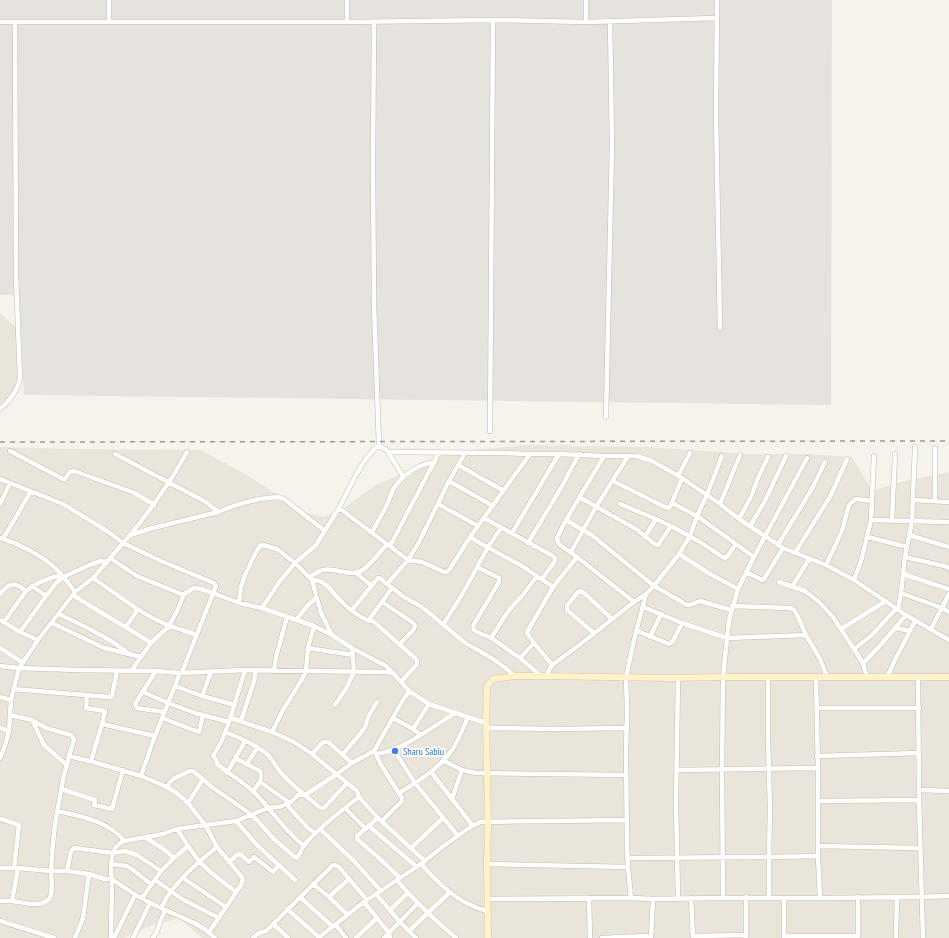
<svg xmlns="http://www.w3.org/2000/svg" width="949" height="938" viewBox="0 0 949 938" font-family="'PT Sans Narrow',sans-serif">
	<style>
		.residential { fill: #eae5da }
		.industrial { fill: #e6e2dd }
		.lines { fill: none; stroke-linecap: round; stroke-linejoin: round }
		.street-casing { stroke: #c2bbae; stroke-width: 5.5 }
		.secondary-casing { stroke: #d6c79b; stroke-width: 7 }
		.street { stroke: #fff; stroke-width: 4.5 }
		.secondary { stroke: #fff3cd; stroke-width: 6 }
		.rail { stroke: #9a9a9a; stroke-width: 1.5; stroke-dasharray: 5 5; stroke-linecap: butt }
		.shop-dot { fill: #3f7fe0; stroke: #fff; stroke-width: 1.5 }
		.labels { text-anchor: middle; stroke-width: 3.5; stroke-linejoin: round; paint-order: stroke }
		.shop-label { font-size: 10px; fill: #366cbe; stroke: #fff; text-anchor: start }
	</style>
	<rect width="100%" height="100%" fill="#f6f3ec"/>
	<path class="residential" d="M 0,313 L 17,328 L 19,387 L 0,413 Z
		M 528,445 L 646,447 L 750,454 L 807,454 L 852,457 L 872,491 L 904,481 L 949,472 L 949,938 L 202,938 L 179,918 L 147,927 L 124,938 L 0,938 L 0,447 L 69,449 L 200,450 L 242,472 L 304,512 L 324,517 L 343,509 L 374,486 L 450,452 Z"/>
	<path class="industrial" d="M 0,0 L 832,0 L 831,405 L 24,395 L 19,295 L 0,295 Z"/>
	<g class="lines">
		<g class="street-casing">
			<path id="street" d="M 347,0 L 347,22
				M 586,0 L 586,22
				M 717,0 L 716,114 L 720,328
				M 0,22 L 347,22 L 493,20 L 586,22 L 716,18
				M 109,22 L 109,0
				M 374,22 L 373,165 L 374,305 L 379,446
				M 0,409 C 9,402 18,390 20,378 L 16,275 L 15,22
				M 606,417 L 612,145 L 610,21
				M 490,431 L 493,20
				M 379,446 L 385,449 L 388,452 L 403,476
				M 935,448 L 935,501
				M 10,451 L 63,479 L 65,479 L 70,472 L 74,471 L 135,493 L 154,505
				M 388,452 L 503,453 L 530,454 L 559,454 L 604,456 L 636,456 L 652,461 L 682,478 L 720,504 L 739,519 L 783,548 L 826,565 L 854,580 L 906,615 L 949,640
				M 465,453 L 449,481 L 418,544 L 408,560 L 387,584 L 404,597 L 422,607 L 464,642 C 471,647 479,650 486,655 C 497,661 506,668 515,676
				M 115,454 L 206,502 L 218,512
				M 604,456 L 566,520 L 557,538 L 558,542 L 560,545 L 577,557 L 634,602
				M 458,465 L 504,491
				M 678,476 L 690,453
				M 0,479 L 63,504 L 107,531 L 123,543 L 161,561 L 214,583 L 216,586 L 182,672
				M 449,481 L 493,506
				M 613,481 L 667,508 L 670,507 L 682,478
				M 579,497 L 636,529 L 656,545 L 658,545 L 671,526 L 700,542 L 724,558 L 727,557 L 736,544
				M 913,500 L 949,502
				M 672,503 L 697,516 L 707,495 L 722,456
				M 0,504 L 10,483
				M 438,504 L 478,526
				M 620,504 L 656,519 L 671,526
				M 720,504 L 740,455
				M 339,508 L 408,560 L 422,562 L 444,572 L 447,572 L 450,569 L 470,537 L 478,542 L 522,566 L 553,587
				M 484,518 L 553,556 L 555,558 L 555,561 L 542,579
				M 739,519 L 751,497 L 758,478 L 768,457
				M 566,520 L 593,536 L 654,586 L 687,605 L 690,605 L 700,601 L 731,610
				M 871,520 L 949,522
				M 892,521 L 895,454
				M 750,526 L 765,501 L 786,456
				M 372,532 C 377,523 382,514 387,505 C 390,499 391,493 394,488 C 403,474 419,464 435,462
				M 512,533 L 559,454
				M 131,534 C 152,508 171,481 187,452
				M 909,535 L 949,547
				M 470,537 L 530,454
				M 645,537 L 656,519
				M 868,537 L 907,547
				M 0,538 C 17,543 43,556 55,568 C 63,575 69,584 75,592
				M 3,539 L 31,491
				M 528,543 L 561,488 L 579,454
				M 778,545 L 813,487 L 825,462
				M 390,546 C 400,528 409,509 419,491 C 425,478 433,466 439,452
				M 571,552 L 596,507 L 628,456
				M 795,553 L 831,495 L 847,459
				M 679,554 L 690,536 L 697,516 L 754,557
				M 905,557 L 944,566 L 949,568
				M 110,558 L 137,576 L 181,594 L 184,594 L 194,588 L 201,589 L 213,593 L 239,603 L 262,608 L 314,626 L 332,635 L 352,648 L 386,666 L 393,673
				M 826,565 L 842,531 L 849,505 L 852,502 L 856,499 L 872,501
				M 477,567 L 499,578 L 499,582 L 474,624 L 473,627 L 474,630 L 477,632 L 491,638 L 520,658 L 541,676
				M 746,572 L 762,580 L 764,579 L 783,548
				M 356,573 L 372,586
				M 903,574 L 949,589
				M 309,577 C 314,574 319,571 323,570 C 335,567 347,576 358,572 C 368,569 380,552 387,544
				M 93,578 C 118,595 144,617 173,627 C 181,630 189,632 197,635
				M 312,580 C 326,579 333,594 342,602 C 348,608 357,615 365,619 C 368,621 371,620 374,622 L 416,659 L 417,661 L 417,664 L 401,682
				M 854,580 L 862,558 L 871,520 L 874,456
				M 779,582 L 805,591 L 819,602 L 833,617 L 863,663 L 867,677
				M 32,586 L 46,596
				M 792,587 L 809,559
				M 901,593 L 942,608 L 949,612
				M 0,594 C 9,583 14,581 26,591 C 37,582 49,578 61,575
				M 73,595 C 99,612 125,626 151,643
				M 382,602 L 412,622 L 415,625 L 414,629 L 400,644
				M 239,603 L 241,587 L 245,575 L 256,552 L 260,546 L 263,545 L 277,549 L 295,563 L 312,580 L 321,613 L 332,635
				M 732,606 L 790,608 L 793,609 L 795,611 L 799,619 L 806,635 L 820,659 L 827,677
				M 643,607 L 682,623 L 727,638 L 806,635
				M 262,608 L 280,581 L 295,563 L 316,545 L 339,508 L 356,475 L 365,460 L 375,448 L 379,446
				M 352,610 L 378,578 L 380,578 L 387,584
				M 898,610 L 901,593 L 905,557 L 912,521 L 915,447
				M 59,614 C 83,626 107,636 128,653
				M 0,620 L 20,632 L 38,640
				M 296,620 L 308,605 L 316,598
				M 368,621 L 392,588
				M 4,622 L 26,591
				M 52,623 L 104,648 L 141,657
				M 443,625 L 463,593 L 488,547 L 501,528
				M 126,627 L 138,609
				M 896,628 L 910,631
				M 841,629 L 886,601
				M 931,629 L 949,594
				M 637,631 L 669,644 L 673,641 L 682,623
				M 20,632 L 46,596 L 57,582 L 63,577 L 92,564 L 101,561 L 108,562
				M 594,633 L 567,610 L 567,606 L 578,592 L 580,591 L 583,592 L 612,619
				M 650,637 L 661,614
				M 491,638 L 509,610 L 522,596 L 537,576
				M 0,648 L 23,663
				M 308,648 L 353,655
				M 854,649 L 871,636 L 896,609
				M 520,658 L 534,643
				M 863,663 C 879,648 892,632 906,615
				M 552,665 L 534,643 L 527,633 L 527,632 L 553,587 L 577,557
				M 0,666 L 19,668 L 78,670 L 156,671 L 180,673 L 245,670 L 386,672 L 393,673 L 409,691 L 429,704 L 486,723
				M 245,670 L 229,722 L 222,740 L 213,756 L 216,759 L 217,764 C 229,774 244,782 256,794 C 272,811 285,831 304,846
				M 131,671 L 151,643 L 169,626 L 179,607 L 184,594
				M 156,671 L 138,699 L 135,704 L 137,708 L 164,712
				M 274,671 L 276,657 L 287,617
				M 546,676 L 552,665 L 578,646 L 634,602 L 646,594
				M 887,677 L 896,658 L 915,621
				M 918,677 L 919,800 L 923,938
				M 678,678 L 676,802 L 678,898
				M 175,686 L 202,696 L 235,705
				M 13,689 L 109,697 L 112,696 L 117,671
				M 409,691 L 400,705 L 374,751 L 376,754 C 400,752 434,726 455,713
				M 143,692 L 168,703 L 195,713 L 229,722
				M 87,696 L 86,708 L 105,711 L 102,724 L 155,736
				M 202,696 L 211,672
				M 0,697 L 11,700
				M 335,705 L 347,687 L 354,671 L 352,648
				M 817,708 L 919,708
				M 10,715 L 32,720 L 46,728 L 71,735 L 74,740 L 69,756
				M 162,718 L 199,732 L 203,715
				M 231,718 L 272,732 L 294,742 L 312,754 L 357,791 L 359,797 L 378,818 L 425,861
				M 393,718 L 413,729 L 421,735
				M 241,721 L 254,681 L 256,671
				M 0,728 L 9,731
				M 486,728 L 558,729 L 627,728
				M 413,729 L 429,704
				M 225,732 C 238,737 256,745 267,754 C 273,759 276,768 282,774 C 293,786 306,796 319,807 L 321,808 L 324,808 L 347,783
				M 272,732 L 283,710 L 301,681 L 306,671 L 308,648 L 314,626
				M 394,750 L 415,783 L 458,836
				M 312,754 L 323,742 L 328,742 L 352,763
				M 343,754 L 360,734 L 365,727 L 369,715 L 377,702
				M 376,754 L 381,765 L 402,798 L 402,801 L 382,821
				M 817,756 L 919,753
				M 0,758 L 5,746 L 9,731 L 11,700 L 19,668 L 38,640 L 75,592 L 93,578 L 130,535 L 149,529 L 218,512 L 236,505 L 259,499 L 278,497 L 284,499 L 325,531
				M 235,758 L 260,771 C 264,779 257,785 253,792
				M 91,761 L 102,724
				M 444,761 L 462,770 L 476,773 L 626,775
				M 247,764 L 257,748
				M 67,765 L 69,756 L 97,763 L 141,776 L 167,787 L 178,794 L 188,803 L 206,826 L 217,847 L 241,876 L 243,879 L 241,885 L 209,932
				M 677,770 L 818,768 L 816,677
				M 431,772 L 473,826
				M 227,773 L 245,741
				M 141,776 L 153,741 L 180,673
				M 260,782 L 290,803
				M 167,787 C 173,776 180,776 190,771 L 193,771 L 212,787 L 252,815 L 275,840 L 295,857 L 297,858 C 300,853 302,848 305,844 C 321,826 340,812 359,797
				M 61,789 L 95,800 L 94,805 L 112,809 L 123,770
				M 919,790 L 949,791
				M 399,793 C 418,781 439,769 452,750 C 459,740 463,728 468,717
				M 452,799 L 462,770
				M 819,801 L 919,800
				M 188,803 L 203,779
				M 286,804 L 308,828 L 315,833
				M 345,808 L 366,829
				M 57,811 C 80,816 109,821 124,841
				M 378,818 L 357,836 L 357,839 L 378,857 L 400,878
				M 0,819 L 19,825 L 14,868
				M 236,821 L 257,845 L 295,880
				M 369,826 L 417,867
				M 177,829 C 184,840 191,851 199,861 C 210,873 223,882 236,892
				M 320,829 L 354,861 L 381,891
				M 146,838 L 165,850 L 174,858
				M 818,846 L 920,848
				M 411,848 L 443,818
				M 627,858 L 769,857 L 770,809 L 768,736 L 768,677
				M 229,862 L 237,855 L 240,854 L 249,862 L 254,857 L 273,872 L 279,865
				M 112,864 L 127,866 L 133,870 L 151,884
				M 421,864 C 440,885 459,904 487,911
				M 487,864 L 628,867
				M 0,868 L 18,868 L 51,871 L 67,871 L 89,874 L 105,879 L 112,879 C 110,871 111,854 116,847 C 118,844 121,843 124,841 L 163,834 L 177,829 L 236,821 L 268,808 L 279,807 L 290,803 L 298,795 L 305,795 L 337,774 L 352,763 L 374,751
				M 67,871 L 71,851 L 74,848 L 113,853 L 125,851 L 137,855 L 161,871
				M 183,878 L 226,907
				M 112,879 C 127,890 143,900 161,908 C 180,917 200,923 215,938
				M 155,880 L 182,899 L 219,918
				M 397,880 C 414,901 435,920 456,938
				M 313,884 L 329,897 L 348,915
				M 376,894 L 400,922 L 416,938
				M 300,897 L 333,927
				M 329,897 L 349,879
				M 858,897 L 858,937
				M 142,898 L 161,871 L 174,858 L 188,846
				M 589,898 L 590,938
				M 631,898 L 653,899 L 723,898 L 820,898 L 818,856 L 818,768
				M 691,898 L 693,938
				M 723,898 L 722,770 L 723,677 L 729,620 L 738,589 L 754,557 L 807,458
				M 769,898 L 769,857 L 818,856
				M 820,898 C 863,897 906,898 949,896
				M 487,899 L 631,898 L 628,867 L 627,847 L 626,753 L 627,710 L 626,677 L 634,640 L 646,594 L 654,586 L 679,554 L 710,574 L 738,589
				M 0,901 C 4,901 8,901 12,901 C 23,902 39,908 48,900 C 54,895 51,878 51,871 C 52,846 55,821 60,797 C 62,786 63,775 67,765 L 62,761 L 44,745 L 32,720
				M 12,901 L 18,868
				M 364,902 L 389,933 L 390,938
				M 161,908 C 171,885 198,862 217,847
				M 287,909 L 320,938
				M 390,910 L 408,893
				M 0,921 L 54,938
				M 273,924 L 288,938
				M 336,925 L 346,938
				M 409,931 L 449,893
				M 693,936 L 746,935
				M 784,936 L 858,936
				M 75,938 L 83,918 L 89,874
				M 111,938 L 112,879
				M 114,938 L 135,895
				M 133,938 L 150,903
				M 153,938 L 156,933 L 165,910
				M 253,938 L 259,933 L 266,931 L 333,865 L 335,865 L 339,867 L 367,900
				M 318,938 L 364,902 L 421,864 L 442,847 L 469,828 L 480,822 L 627,820
				M 356,938 L 377,918
				M 384,938 L 418,903
				M 602,938 L 647,936 L 649,938
				M 651,938 L 653,899
				M 746,938 L 746,897
				M 784,938 L 784,899
				M 896,938 L 897,897"/>
		</g>
		<g class="secondary-casing">
			<path id="secondary" d="M 488,938 L 487,864 L 488,822 L 486,723 L 487,687 L 490,682 L 493,679 L 515,676 L 541,676 L 670,678 L 723,677 L 949,677"/>
		</g>
		<use href="#street" class="street"/>
		<use href="#secondary" class="secondary"/>
		<path class="rail" d="M 0,442 L 949,441"/>
	</g>
	<circle class="shop-dot" cx="395" cy="751" r="4"/>
	<g class="labels">
		<g class="shop-label">
			<text x="403" y="755">Sharu Sabiu</text>
		</g>
	</g>
</svg>
